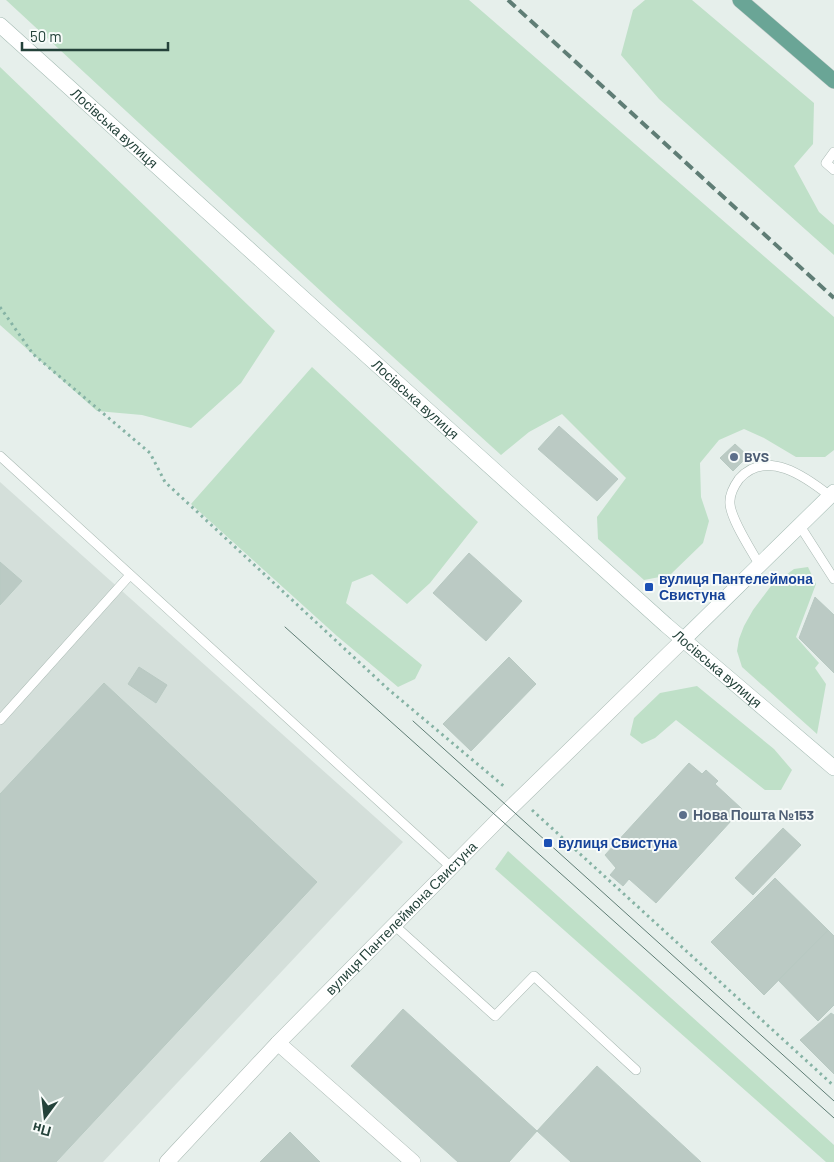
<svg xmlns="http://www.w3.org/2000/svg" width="834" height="1162" viewBox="0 0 834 1162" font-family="Barlow,sans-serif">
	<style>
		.built { fill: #d4dfda }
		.green { fill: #bfe0c8 }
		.building { fill: #bbcac4; stroke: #b8c9c2 }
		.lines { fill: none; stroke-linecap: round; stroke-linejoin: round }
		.service-casing { stroke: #a8b8b2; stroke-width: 10 }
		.minor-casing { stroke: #a8b8b2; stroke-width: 16 }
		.secondary-casing { stroke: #a4bbb3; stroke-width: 16 }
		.primary-casing { stroke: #c2cac8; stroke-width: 16 }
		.path { stroke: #86b3a5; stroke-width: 3; stroke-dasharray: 2.5 4; stroke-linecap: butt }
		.service { stroke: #fff; stroke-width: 9 }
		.minor { stroke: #fff; stroke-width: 15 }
		.secondary { stroke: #fff; stroke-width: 15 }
		.primary { stroke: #6aa596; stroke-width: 15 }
		.tram { stroke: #5f7d75; stroke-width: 1 }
		.rail { stroke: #5f7d75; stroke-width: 4; stroke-dasharray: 10 5; stroke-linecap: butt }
		.service-dot { fill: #5c6f8a; stroke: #f7fbf9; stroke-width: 2 }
		.transit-dot { fill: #1a4fb4; stroke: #f7fbf9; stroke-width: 2 }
		.labels { text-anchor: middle; stroke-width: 4; stroke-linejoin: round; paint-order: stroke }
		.street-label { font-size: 14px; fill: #24423a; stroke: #f7fbf9 }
		.service-label { font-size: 14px; font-weight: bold; fill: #4e5e75; stroke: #f7fbf9; text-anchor: start }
		.transit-label { font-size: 14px; font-weight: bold; fill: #164399; stroke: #f7fbf9; text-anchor: start }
	</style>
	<rect width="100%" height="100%" fill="#e6efeb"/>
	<path class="built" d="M 0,482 L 403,842 L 103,1162 L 0,1162 Z"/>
	<path class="green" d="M 6,0 L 469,0 L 834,317 L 834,450 L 825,457 L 796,457 L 764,438 L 744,429 L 719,440 L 700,463 L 701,497 L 709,521 L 703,543 L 670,575 L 644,580 L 598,539 L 597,517 L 626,478 L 562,414 L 529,432 L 501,455 L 338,307 Z
		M 645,0 L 692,0 L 814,103 L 813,144 L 794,166 L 819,212 L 834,225 L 834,255 L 659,99 L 621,55 L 633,10 Z
		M 0,67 L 275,331 L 241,383 L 191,428 L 142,415 L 97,411 L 0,325 Z
		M 312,367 L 478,522 L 430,583 L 407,604 L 372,574 L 352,582 L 346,603 L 422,665 L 415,679 L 398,687 L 337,636 L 191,504 Z
		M 808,567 L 816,584 L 796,637 L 819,663 L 815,668 L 826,684 L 817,734 L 742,667 L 737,651 L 739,639 L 744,626 L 753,610 L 771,586 L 794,569 Z
		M 697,686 L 774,749 L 792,770 L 781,790 L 765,790 L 676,720 L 655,738 L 642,744 L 630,735 L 634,718 L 660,693 Z
		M 508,851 L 834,1145 L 834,1162 L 826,1162 L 495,869 Z"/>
	<path class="building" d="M 559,426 L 618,479 L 597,501 L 538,449 Z
		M 735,444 L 748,456 L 733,471 L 720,458 Z
		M 469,553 L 522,601 L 486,641 L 433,593 Z
		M 0,562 L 22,581 L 0,605 Z
		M 815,597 L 834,615 L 834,673 L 799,638 Z
		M 509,657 L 536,684 L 471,751 L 443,724 Z
		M 139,667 L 167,685 L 156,703 L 128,684 Z
		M 104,683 L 317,882 L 56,1162 L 0,1162 L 0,794 Z
		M 689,763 L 702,774 L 706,770 L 718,781 L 715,784 L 742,809 L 656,903 L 629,879 L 623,886 L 610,875 L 616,868 L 605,855 Z
		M 783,828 L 801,845 L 753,895 L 735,878 Z
		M 775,878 L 828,930 L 764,995 L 711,942 Z
		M 828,930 L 834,936 L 834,1005 L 818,1021 L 778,980 Z
		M 403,1009 L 537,1131 L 509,1162 L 458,1162 L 351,1066 Z
		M 831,1013 L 834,1015 L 834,1074 L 800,1040 Z
		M 597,1066 L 701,1162 L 571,1162 L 537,1131 Z
		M 290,1132 L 320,1162 L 260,1162 Z"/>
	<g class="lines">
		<g class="service-casing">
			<path id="service" d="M 834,152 L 826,163 L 834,170
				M 0,456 L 451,867
				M 800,526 L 834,579
				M 760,566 C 752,551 731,520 730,504 C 729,495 734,486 739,479 C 766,448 806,477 830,496
				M 0,720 L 130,575
				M 394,925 L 495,1016 L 534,976 L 636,1070"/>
		</g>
		<g class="minor-casing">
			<g id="minor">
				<path d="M 278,1043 L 413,1162"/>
				<path id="s1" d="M 167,1162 L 278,1043 L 499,819 L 683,640"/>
			</g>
		</g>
		<g class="secondary-casing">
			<g id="secondary">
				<path id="s2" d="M 0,25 L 666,625 L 834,768"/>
				<path d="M 683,640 L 834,492"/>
			</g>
		</g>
		<g class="primary-casing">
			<path id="primary" d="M 740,0 L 834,81"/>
		</g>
		<path class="path" d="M 0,307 L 33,354 L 150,453 L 165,482 L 388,689 L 506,788
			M 532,810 L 834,1086"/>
		<use href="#service" class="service"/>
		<use href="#minor" class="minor"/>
		<use href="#secondary" class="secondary"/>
		<use href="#primary" class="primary"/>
		<path class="tram" d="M 285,627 L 834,1118
			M 413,721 L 834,1101"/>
		<path class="rail" d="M 508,0 L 834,298"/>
	</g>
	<g class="service-dot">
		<circle cx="734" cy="457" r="5"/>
		<circle cx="683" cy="815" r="5"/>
	</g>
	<g class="transit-dot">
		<rect x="644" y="582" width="10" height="10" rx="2.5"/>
		<rect x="543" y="838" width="10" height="10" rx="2.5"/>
	</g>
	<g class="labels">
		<g class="street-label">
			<text dy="5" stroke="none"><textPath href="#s2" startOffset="154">Лосівська вулиця</textPath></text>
			<text dy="5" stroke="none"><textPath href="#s2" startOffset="559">Лосівська вулиця</textPath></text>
			<text dy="5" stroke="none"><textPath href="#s2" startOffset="964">Лосівська вулиця</textPath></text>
			<text dy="5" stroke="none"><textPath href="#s1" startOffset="338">вулиця Пантелеймона Свистуна</textPath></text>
		</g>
		<g class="service-label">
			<text x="744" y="462">BVS</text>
			<text x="693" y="820">Нова Пошта №153</text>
		</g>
		<g class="transit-label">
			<text x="659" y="584">вулиця Пантелеймона<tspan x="659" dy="16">Свистуна</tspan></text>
			<text x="558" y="848">вулиця Свистуна</text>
		</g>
	</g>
	<g transform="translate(45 1117) rotate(195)" stroke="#f7fbf9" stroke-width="4" paint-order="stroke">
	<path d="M0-4L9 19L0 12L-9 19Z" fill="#24423a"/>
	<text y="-8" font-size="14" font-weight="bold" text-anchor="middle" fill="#24423a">Пн</text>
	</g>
	<path d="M22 42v8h146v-8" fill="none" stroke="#24423a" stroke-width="2.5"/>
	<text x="30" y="42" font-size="15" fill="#24423a" stroke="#f7fbf9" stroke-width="4" paint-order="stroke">50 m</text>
</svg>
